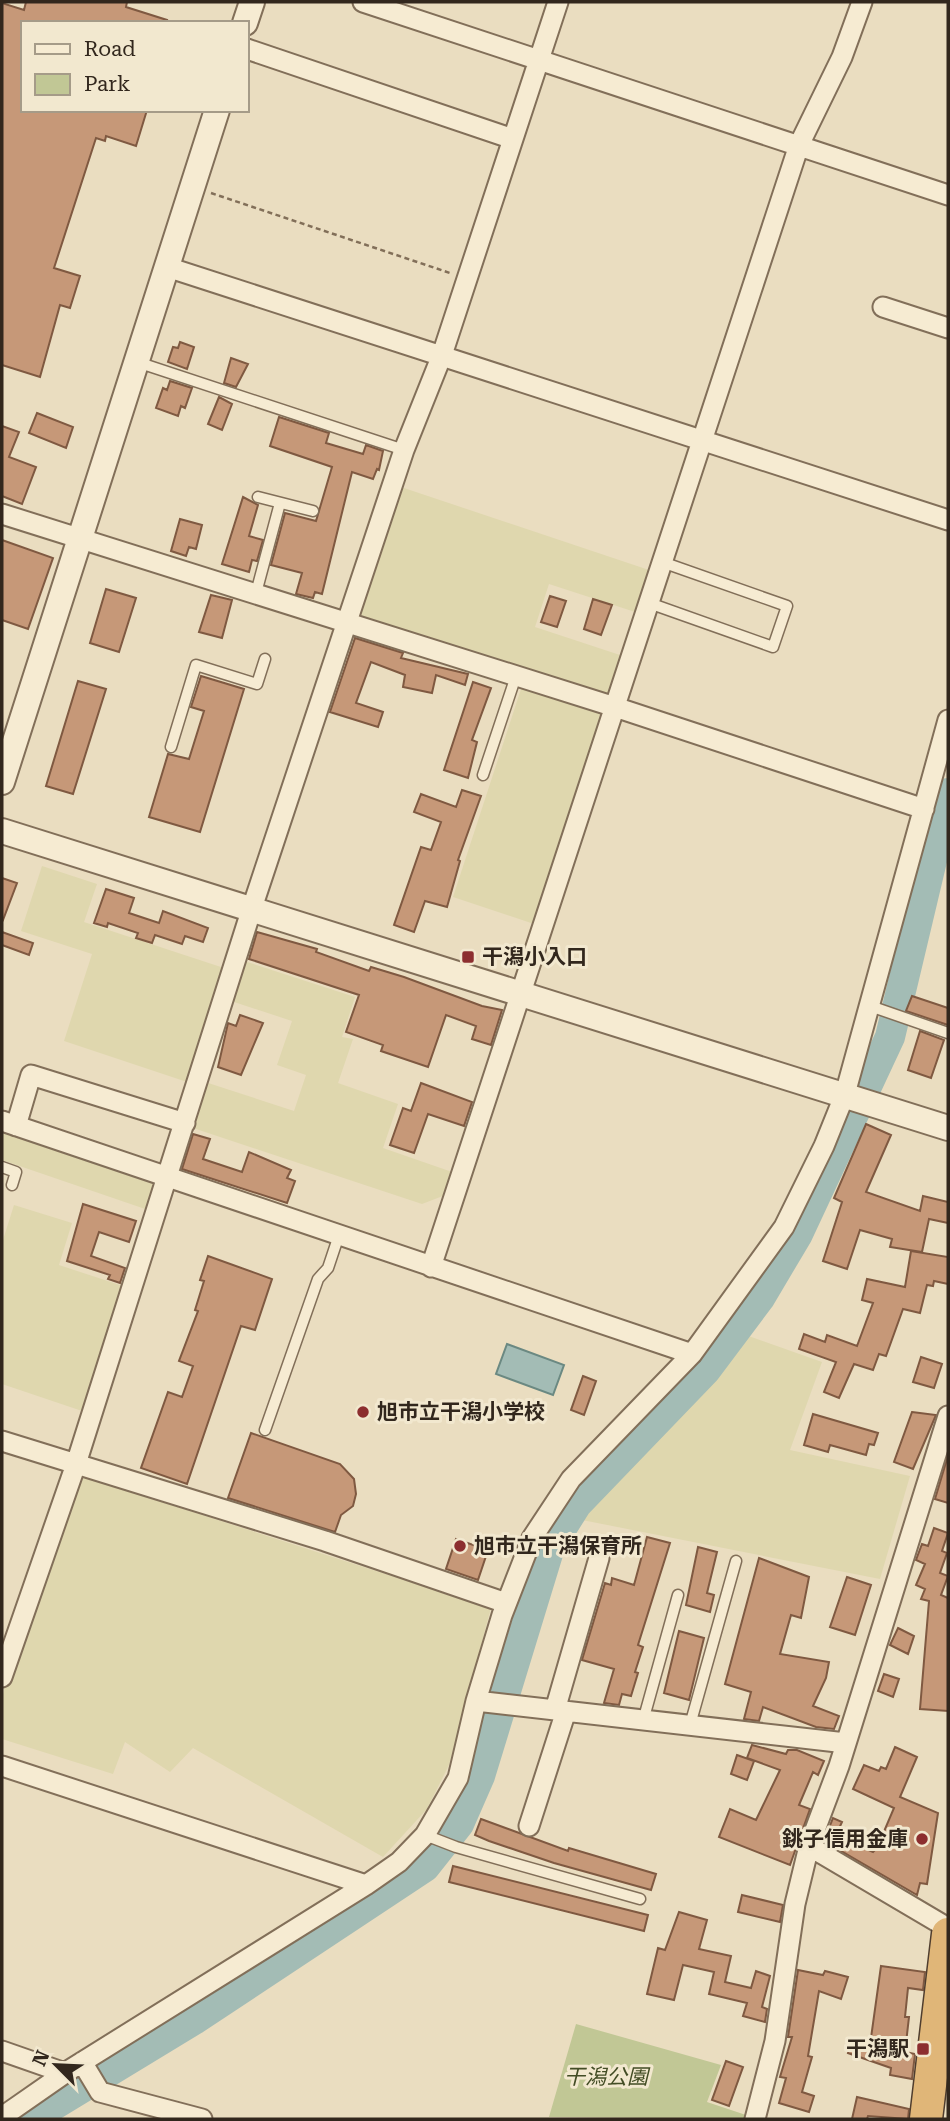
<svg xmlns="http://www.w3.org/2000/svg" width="950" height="2121" viewBox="0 0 950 2121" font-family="'Roboto Serif','Noto Sans JP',serif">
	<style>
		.farmland { fill: #dfd7ae }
		.green { fill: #c1c795 }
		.water { fill: #a3bcb5; stroke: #6b8982; stroke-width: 2 }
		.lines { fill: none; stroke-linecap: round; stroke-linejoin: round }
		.river { stroke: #a3bcb5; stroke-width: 30 }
		.building { fill: #c69878; stroke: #7f5941; stroke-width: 2 }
		.service-casing { stroke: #826f59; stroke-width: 13 }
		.minor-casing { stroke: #826f59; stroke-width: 23 }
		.tertiary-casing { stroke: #826f59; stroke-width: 28 }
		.trunk-casing { stroke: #4f3d2e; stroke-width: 35 }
		.path { stroke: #826f59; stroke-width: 2.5; stroke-dasharray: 5 3.5; stroke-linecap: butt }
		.service { stroke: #f6ebd2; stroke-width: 10 }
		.minor { stroke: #f6ebd2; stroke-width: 19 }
		.tertiary { stroke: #f6ebd2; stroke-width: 24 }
		.trunk { stroke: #e0b678; stroke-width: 32 }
		.poi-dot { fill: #8c2e2f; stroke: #f2e8cf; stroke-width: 2.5 }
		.labels { text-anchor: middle; stroke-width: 6; stroke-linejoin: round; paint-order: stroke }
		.poi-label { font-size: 21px; font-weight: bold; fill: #32271d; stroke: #f2e8cf; text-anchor: start }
		.park-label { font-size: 21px; font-style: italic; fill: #434d25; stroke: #f2e8cf }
	</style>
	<rect width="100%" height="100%" fill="#eaddc0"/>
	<path class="farmland" d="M 398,486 L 649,570 L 635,612 L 549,584 L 535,627 L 620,655 L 606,700 L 354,616 Z
		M 522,686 L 603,712 L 534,924 L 453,897 Z
		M 42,866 L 97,884 L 84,922 L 227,969 L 190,1083 L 64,1041 L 92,954 L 21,931 Z
		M 241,960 L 355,997 L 342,1037 L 353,1039 L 338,1083 L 398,1104 L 383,1148 L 455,1173 L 448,1194 L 422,1204 L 187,1126 L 202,1081 L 294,1111 L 306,1075 L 277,1065 L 292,1021 L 228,1000 Z
		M 2,1129 L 160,1182 L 151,1211 L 2,1160 Z
		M 14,1205 L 72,1223 L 59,1265 L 126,1287 L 85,1412 L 2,1384 L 2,1243 Z
		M 743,1334 L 822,1362 L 790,1450 L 910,1476 L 880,1579 L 577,1519 L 598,1492 L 668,1423 Z
		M 78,1475 L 491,1608 L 449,1765 L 427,1809 L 383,1857 L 193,1748 L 170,1772 L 125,1742 L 113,1774 L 2,1739 L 2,1698 L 10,1667 Z"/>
	<path class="green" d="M 576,2024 L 721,2065 L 707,2102 L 749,2116 L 748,2119 L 549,2117 Z"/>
	<path class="water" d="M 507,1344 L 564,1365 L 553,1395 L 496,1374 Z"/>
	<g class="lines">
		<path class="river" d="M 31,2119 L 194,2020 L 425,1867 L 459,1824 L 480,1776 L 550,1547 L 577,1504 L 706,1370 L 760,1298 L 798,1234 L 890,1037 L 948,793"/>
	</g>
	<path class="building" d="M 26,2 L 127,2 L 126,7 L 167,20 L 166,23 L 23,23 L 23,110 L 147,110 L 136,146 L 106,136 L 105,141 L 96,138 L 54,268 L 80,276 L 70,308 L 60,305 L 40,377 L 2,365 L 2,3 L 24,10 Z
		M 180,342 L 194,347 L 187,369 L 168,362 L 173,347 L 178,348 Z
		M 231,358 L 248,364 L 236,387 L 224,383 Z
		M 170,381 L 192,388 L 185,408 L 181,406 L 178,416 L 156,408 L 163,388 L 167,390 Z
		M 219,397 L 232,404 L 222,430 L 208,424 Z
		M 37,413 L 73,427 L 66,448 L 29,433 Z
		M 279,417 L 329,433 L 326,443 L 363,454 L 366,445 L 383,451 L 379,470 L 377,469 L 373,479 L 352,472 L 322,594 L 315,592 L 313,598 L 296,594 L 302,573 L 271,565 L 285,513 L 316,521 L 332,467 L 270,446 Z
		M 2,426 L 19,432 L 9,457 L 36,467 L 22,504 L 2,496 Z
		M 243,497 L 258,505 L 249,536 L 263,540 L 257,561 L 252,560 L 249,572 L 222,564 Z
		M 180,519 L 202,525 L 196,549 L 189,547 L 186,556 L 171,551 Z
		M 2,540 L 53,558 L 28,629 L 2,620 Z
		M 106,589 L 136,598 L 119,652 L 90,643 Z
		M 211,595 L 232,600 L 222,638 L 199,632 Z
		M 550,596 L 566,601 L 557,627 L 541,622 Z
		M 593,599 L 612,605 L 601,635 L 584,629 Z
		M 355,638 L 403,653 L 401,658 L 468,674 L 465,685 L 436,675 L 432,693 L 403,687 L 405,675 L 371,662 L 356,703 L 383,712 L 378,727 L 330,712 Z
		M 201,676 L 244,689 L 200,832 L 149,817 L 168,754 L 189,759 L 204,711 L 191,707 Z
		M 78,681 L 106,689 L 73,794 L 46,786 Z
		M 473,682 L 491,688 L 472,740 L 477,742 L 468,778 L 444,770 Z
		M 462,790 L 481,796 L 458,860 L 460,861 L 447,907 L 425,901 L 414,932 L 394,925 L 421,847 L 431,850 L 441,822 L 414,812 L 421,794 L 456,807 Z
		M 2,878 L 17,883 L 3,920 L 2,919 Z
		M 106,889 L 134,898 L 129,913 L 159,923 L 163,911 L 208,928 L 203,942 L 185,936 L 182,944 L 155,935 L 152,943 L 136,938 L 138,933 L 108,923 L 107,927 L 94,923 Z
		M 2,932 L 33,943 L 29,955 L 2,945 Z
		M 257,932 L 317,949 L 316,952 L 369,971 L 371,967 L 404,977 L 482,1006 L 502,1010 L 491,1045 L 472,1039 L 476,1026 L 446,1015 L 428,1067 L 381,1051 L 383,1045 L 346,1032 L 359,995 L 249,959 Z
		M 912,996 L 948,1008 L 948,1025 L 906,1011 Z
		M 240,1015 L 263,1023 L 241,1075 L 218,1067 L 228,1023 L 236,1026 Z
		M 920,1031 L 944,1040 L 931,1078 L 908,1070 Z
		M 421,1083 L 472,1102 L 464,1126 L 428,1114 L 414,1153 L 390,1145 L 403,1108 L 411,1111 Z
		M 866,1124 L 891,1135 L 866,1192 L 920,1211 L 923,1196 L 948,1202 L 948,1223 L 929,1219 L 922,1252 L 890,1247 L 892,1239 L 860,1230 L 847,1269 L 823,1261 L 842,1202 L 834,1198 Z
		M 193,1134 L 210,1139 L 203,1159 L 242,1172 L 249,1152 L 291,1170 L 287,1178 L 295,1181 L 287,1203 L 182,1169 Z
		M 83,1204 L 136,1221 L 129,1242 L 99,1232 L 91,1256 L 125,1268 L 120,1283 L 108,1279 L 110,1275 L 67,1261 Z
		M 911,1251 L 948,1257 L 948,1284 L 934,1281 L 933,1286 L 927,1285 L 920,1313 L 903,1309 L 886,1356 L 879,1354 L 873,1370 L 854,1364 L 839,1398 L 824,1392 L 836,1362 L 799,1349 L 804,1334 L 825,1342 L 827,1335 L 857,1346 L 873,1303 L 862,1300 L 867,1279 L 905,1287 Z
		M 208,1256 L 272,1279 L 255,1330 L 241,1326 L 187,1484 L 141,1468 L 168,1392 L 182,1397 L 193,1366 L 179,1361 L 198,1311 L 195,1310 L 204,1281 L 200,1280 Z
		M 921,1357 L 942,1364 L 934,1388 L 913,1382 Z
		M 583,1376 L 596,1381 L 584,1415 L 571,1410 Z
		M 912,1412 L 936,1415 L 913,1469 L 894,1462 Z
		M 813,1414 L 878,1433 L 874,1445 L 869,1444 L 866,1455 L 830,1445 L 828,1452 L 804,1445 Z
		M 251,1433 L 340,1464 L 354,1479 L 356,1494 L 353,1506 L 341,1515 L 335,1532 L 228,1498 Z
		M 947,1459 L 948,1459 L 948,1503 L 935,1499 Z
		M 934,1528 L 948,1533 L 942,1551 L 947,1553 L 940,1573 L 948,1576 L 941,1595 L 948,1598 L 948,1711 L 920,1709 L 929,1601 L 921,1599 L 925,1589 L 916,1585 L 925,1564 L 916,1560 L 922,1544 L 928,1546 Z
		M 647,1537 L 670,1543 L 638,1645 L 643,1647 L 635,1672 L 638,1673 L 631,1696 L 622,1694 L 619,1705 L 604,1703 L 614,1669 L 582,1660 L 605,1583 L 611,1585 L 612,1578 L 634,1585 Z
		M 456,1539 L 488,1550 L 478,1580 L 446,1569 Z
		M 698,1547 L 717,1552 L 707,1593 L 714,1595 L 710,1612 L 686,1605 Z
		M 759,1558 L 809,1577 L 801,1618 L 791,1615 L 780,1654 L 829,1662 L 826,1678 L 813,1706 L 839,1716 L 834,1729 L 816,1727 L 763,1707 L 759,1721 L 744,1719 L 751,1692 L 725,1684 Z
		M 847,1577 L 871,1585 L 855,1635 L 830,1627 Z
		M 898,1628 L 914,1636 L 908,1654 L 890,1645 Z
		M 679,1631 L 704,1638 L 689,1700 L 664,1693 Z
		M 884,1674 L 899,1679 L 893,1697 L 878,1691 Z
		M 752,1745 L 786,1754 L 788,1750 L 797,1750 L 824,1761 L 818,1775 L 813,1772 L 799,1805 L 810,1809 L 790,1865 L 719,1837 L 730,1809 L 756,1820 L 780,1770 L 747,1758 Z
		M 895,1747 L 917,1757 L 900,1797 L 938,1813 L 927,1884 L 920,1883 L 917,1895 L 824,1841 L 833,1818 L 842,1822 L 836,1835 L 873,1852 L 877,1848 L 894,1808 L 853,1789 L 864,1765 L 879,1771 L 881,1767 L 886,1769 Z
		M 737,1755 L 754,1761 L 747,1780 L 731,1774 Z
		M 481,1819 L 568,1851 L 569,1848 L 656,1874 L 651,1890 L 554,1863 L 489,1841 L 475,1835 Z
		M 453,1866 L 648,1915 L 644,1931 L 449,1882 Z
		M 742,1895 L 783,1905 L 780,1922 L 738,1912 Z
		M 679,1912 L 707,1920 L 699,1949 L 731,1956 L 725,1982 L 751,1988 L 756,1971 L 770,1976 L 762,2007 L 767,2009 L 765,2022 L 743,2016 L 747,2003 L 709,1994 L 714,1972 L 683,1965 L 674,2000 L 647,1994 L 658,1948 L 665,1950 Z
		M 881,1966 L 925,1972 L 923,1990 L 908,1988 L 905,2017 L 909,2017 L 905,2052 L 915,2054 L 912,2079 L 890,2075 L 891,2068 L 848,2053 L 852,2040 L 870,2045 Z
		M 798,1970 L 823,1975 L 825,1971 L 848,1977 L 841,1999 L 819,1991 L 808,2056 L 812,2057 L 802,2092 L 814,2096 L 809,2112 L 779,2103 L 786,2078 L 780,2077 L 792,2037 L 788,2037 Z
		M 726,2061 L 743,2067 L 729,2106 L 712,2100 Z
		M 857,2097 L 909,2109 L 908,2119 L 868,2116 L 867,2119 L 852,2119 Z"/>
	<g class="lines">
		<g class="service-casing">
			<path id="service" d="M 137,362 L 404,450
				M 258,497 L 313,511
				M 256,593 L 280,503
				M 649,603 L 773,647 L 787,606 L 662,562
				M 171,747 L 196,665 L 257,684 L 265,659
				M 483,775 L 516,676
				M 870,1006 L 948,1033
				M 2,1167 L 16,1172 L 12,1185
				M 265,1430 L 318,1279 L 328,1268 L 339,1235
				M 643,1721 L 678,1595
				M 690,1725 L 736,1561
				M 425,1835 L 456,1847 L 640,1899"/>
		</g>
		<g class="minor-casing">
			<path id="minor" d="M 363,2 L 948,195
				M 247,49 L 513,139
				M 167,267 L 948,520
				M 883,307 L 948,328
				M 2,514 L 615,707 L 924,809
				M 2,1121 L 692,1354
				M 16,1126 L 31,1075 L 185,1123
				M 431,1267 L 799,145 L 842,57 L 862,2
				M 2,1441 L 325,1541 L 506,1603
				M 2,1677 L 76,1464 L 252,908 L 404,450 L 442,355 L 558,2
				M 476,1701 L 846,1743
				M 555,1710 L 599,1558
				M 2,1766 L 366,1885
				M 529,1826 L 566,1711
				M 809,1846 L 948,1928
				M 2,2051 L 65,2073
				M 82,2062 L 100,2092 L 202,2119
				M 2,2117 L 71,2069 L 366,1885 L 399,1862 L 425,1835 L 458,1778 L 476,1701 L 502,1615 L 532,1538 L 571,1479 L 692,1354 L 784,1227 L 824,1146 L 845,1094 L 948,720
				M 755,2119 L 775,2041 L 795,1904 L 809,1846 L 839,1766 L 948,1416"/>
		</g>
		<g class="tertiary-casing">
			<path id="tertiary" d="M 245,23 L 252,2
				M 2,782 L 217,110
				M 2,831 L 948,1128"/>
		</g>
		<g class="trunk-casing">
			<path id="trunk" d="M 926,2119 L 948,1934"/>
		</g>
		<path class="path" d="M 211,193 L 450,273"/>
		<use href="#service" class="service"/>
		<use href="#minor" class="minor"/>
		<use href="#tertiary" class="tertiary"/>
		<use href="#trunk" class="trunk"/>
	</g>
	<g class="poi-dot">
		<rect x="461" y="950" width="14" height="14" rx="3.5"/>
		<circle cx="363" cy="1412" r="7"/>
		<circle cx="460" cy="1546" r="7"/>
		<circle cx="922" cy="1839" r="7"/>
		<rect x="916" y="2042" width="14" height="14" rx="3.5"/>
	</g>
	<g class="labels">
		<g class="poi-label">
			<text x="482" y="964">干潟小入口</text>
			<text x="377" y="1419">旭市立干潟小学校</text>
			<text x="474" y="1553">旭市立干潟保育所</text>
			<text x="908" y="1846" text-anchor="end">銚子信用金庫</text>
			<text x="909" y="2056" text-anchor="end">干潟駅</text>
		</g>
		<g class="park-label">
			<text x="606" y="2084">干潟公園</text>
		</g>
	</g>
	<rect width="950" height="2121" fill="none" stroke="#32271d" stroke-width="7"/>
	<rect x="21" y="21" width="228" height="91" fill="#f2e8cf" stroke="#a59b88" stroke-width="2"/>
	<rect x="35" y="44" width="35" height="10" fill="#f6ebd2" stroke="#a59b88" stroke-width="2"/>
	<text x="84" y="56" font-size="21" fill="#32271d">Road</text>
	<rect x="35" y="74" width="35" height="21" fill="#c1c795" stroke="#a59b88" stroke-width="2"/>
	<text x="84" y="91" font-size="21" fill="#32271d">Park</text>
	<g transform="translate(56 2065) rotate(294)" stroke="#f2e8cf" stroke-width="5" paint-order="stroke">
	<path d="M0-5L12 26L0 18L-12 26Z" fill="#32271d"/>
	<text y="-10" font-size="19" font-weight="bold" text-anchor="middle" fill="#32271d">N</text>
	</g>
</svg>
